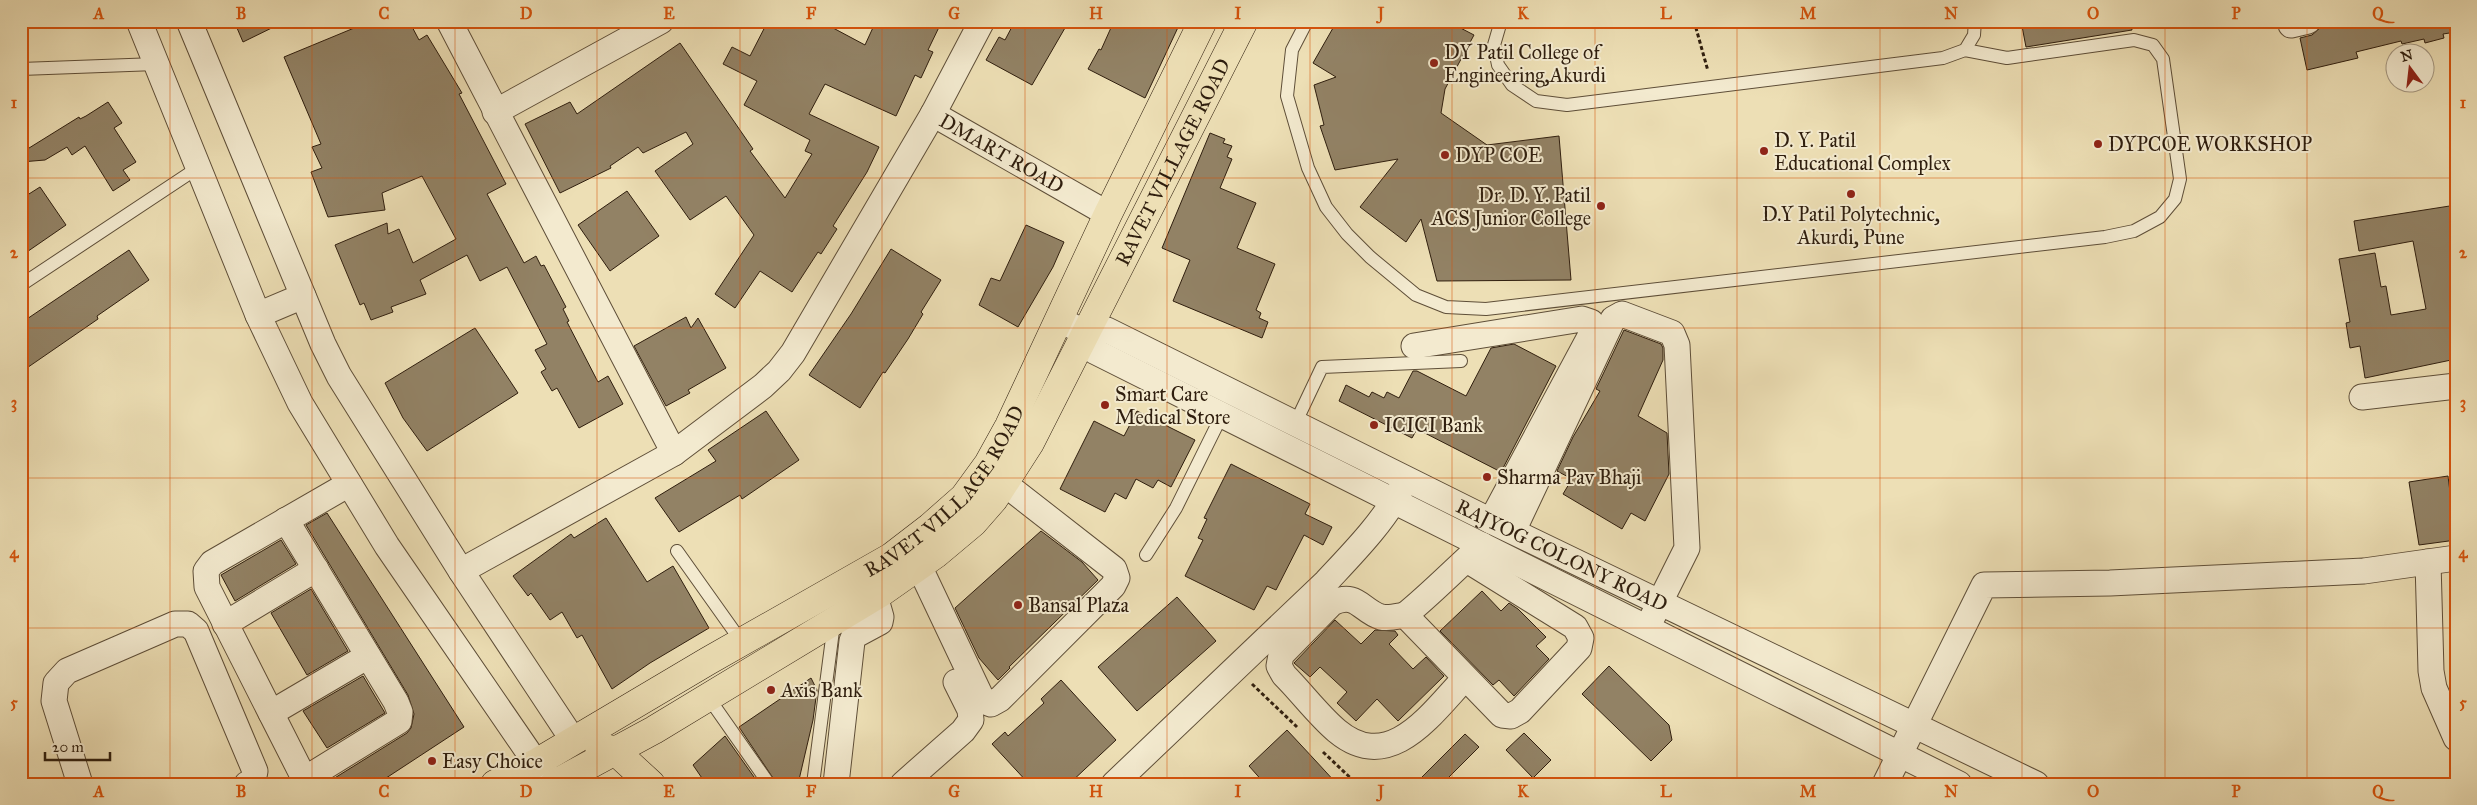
<svg xmlns="http://www.w3.org/2000/svg" width="2477" height="805" viewBox="0 0 2477 805" font-family="'IM FELL Great Primer',serif">
	<style>
		.building { fill: #928265; stroke: #2f1e0e }
		.lines { fill: none; stroke-linecap: round; stroke-linejoin: round }
		.lane-casing { stroke: #5e4e38; stroke-width: 14 }
		.street-casing { stroke: #5e4e38; stroke-width: 27 }
		.primary-casing { stroke: #2f1e0e; stroke-width: 29 }
		.path { stroke: #2f1e0e; stroke-width: 3; stroke-dasharray: 4 2.5; stroke-linecap: butt }
		.lane { stroke: #f3eacf; stroke-width: 12 }
		.street { stroke: #f3eacf; stroke-width: 25 }
		.primary { stroke: #eddfb5; stroke-width: 28 }
		.grid { fill: none; stroke: #d6530c; stroke-width: 1; stroke-opacity: 0.55 }
		.poi-dot { fill: #8f2418; stroke: #f3eacf; stroke-width: 2 }
		.labels { text-anchor: middle; stroke-width: 4; stroke-linejoin: round; paint-order: stroke }
		.poi-label { font-size: 20px; fill: #2f1e0e; stroke: #f3eacf; text-anchor: start }
		.street-label { font-size: 20px; fill: #2f1e0e; stroke: #f3eacf }
		.neatline { fill: none; stroke: #d6530c; stroke-width: 2 }
		.grid-label { font-size: 16px; text-anchor: middle; font-weight: bold; fill: #d6530c }
	</style>
	<rect width="100%" height="100%" fill="#eddfb5"/>
	<filter id="stains"><feTurbulence type="fractalNoise" baseFrequency=".004" numOctaves="4"/><feColorMatrix values="0 0 0 0 .2 0 0 0 0 .09 0 0 0 0 .02 0 0 0 .5 -.17"/></filter>
	<radialGradient id="worn" r=".72"><stop offset=".6" stop-color="#630" stop-opacity="0"/><stop offset="1" stop-color="#630" stop-opacity=".3"/></radialGradient>
	<path class="building" d="M 234,21 L 286,21 L 243,42 Z
		M 356,21 L 409,21 L 419,40 L 427,35 L 462,93 L 459,94 L 506,184 L 487,194 L 524,263 L 536,256 L 541,266 L 544,265 L 566,307 L 563,309 L 569,321 L 567,322 L 598,382 L 608,376 L 623,404 L 579,428 L 557,388 L 552,391 L 541,372 L 546,369 L 535,350 L 547,344 L 507,267 L 480,281 L 467,255 L 420,280 L 426,294 L 391,307 L 393,312 L 371,320 L 364,303 L 360,305 L 335,245 L 387,223 L 388,234 L 399,229 L 413,263 L 456,239 L 422,176 L 382,193 L 385,210 L 328,217 L 311,172 L 322,168 L 312,147 L 321,144 L 284,57 L 359,26 Z
		M 768,21 L 820,21 L 865,45 L 876,21 L 942,21 L 928,50 L 933,52 L 921,78 L 915,75 L 896,116 L 825,84 L 809,114 L 879,147 L 867,172 L 833,226 L 837,229 L 821,254 L 818,252 L 792,292 L 760,271 L 735,308 L 715,294 L 754,235 L 726,196 L 690,220 L 655,171 L 693,144 L 686,132 L 643,153 L 638,147 L 610,166 L 611,168 L 560,193 L 525,124 L 570,102 L 577,114 L 680,43 L 753,149 L 750,151 L 785,198 L 812,154 L 805,151 L 810,140 L 744,105 L 757,81 L 723,64 L 732,47 L 750,56 Z
		M 1015,21 L 1069,21 L 1032,85 L 986,60 L 999,37 L 1005,40 Z
		M 1114,21 L 1181,21 L 1145,98 L 1088,69 L 1099,49 L 1101,50 Z
		M 1337,21 L 1447,21 L 1474,35 L 1445,89 L 1441,113 L 1487,145 L 1559,136 L 1571,280 L 1437,281 L 1421,219 L 1406,242 L 1360,207 L 1398,159 L 1335,170 L 1320,126 L 1324,125 L 1314,85 L 1336,77 L 1313,63 Z
		M 2021,21 L 2131,21 L 2132,30 L 2026,47 Z
		M 2345,21 L 2456,21 L 2456,32 L 2443,34 L 2444,38 L 2425,43 L 2424,39 L 2402,44 L 2401,41 L 2356,52 L 2358,58 L 2307,70 L 2300,38 L 2312,35 L 2321,27 Z
		M 108,102 L 122,123 L 114,128 L 136,162 L 123,170 L 130,180 L 113,191 L 85,146 L 72,155 L 67,147 L 45,160 L 21,162 L 21,153 L 79,117 L 80,119 L 86,116 Z
		M 1210,133 L 1225,139 L 1223,143 L 1232,146 L 1227,157 L 1232,159 L 1220,188 L 1256,203 L 1237,248 L 1275,264 L 1256,310 L 1261,313 L 1259,318 L 1268,322 L 1262,338 L 1173,301 L 1190,260 L 1162,248 Z
		M 40,187 L 66,225 L 21,256 L 21,199 Z
		M 627,191 L 659,236 L 610,271 L 578,225 Z
		M 2456,205 L 2456,359 L 2365,378 L 2360,346 L 2350,348 L 2346,323 L 2350,322 L 2339,259 L 2375,253 L 2381,287 L 2386,286 L 2391,315 L 2426,309 L 2413,241 L 2359,251 L 2354,221 Z
		M 1026,225 L 1064,242 L 1053,267 L 1018,327 L 979,305 L 991,278 L 1000,281 Z
		M 891,249 L 941,280 L 921,312 L 923,314 L 908,339 L 885,373 L 883,372 L 860,408 L 809,375 L 851,314 Z
		M 129,250 L 149,280 L 97,316 L 98,319 L 21,372 L 21,323 Z
		M 686,317 L 691,328 L 698,318 L 726,368 L 688,390 L 690,393 L 666,406 L 634,346 Z
		M 475,328 L 518,393 L 427,451 L 403,418 L 385,383 Z
		M 1624,330 L 1661,344 L 1663,348 L 1663,360 L 1638,416 L 1667,433 L 1669,474 L 1645,521 L 1631,513 L 1622,529 L 1563,494 L 1572,479 L 1557,471 L 1573,437 L 1600,391 L 1596,389 Z
		M 1514,344 L 1556,366 L 1501,472 L 1417,429 L 1412,438 L 1339,401 L 1346,385 L 1369,397 L 1372,392 L 1384,398 L 1387,392 L 1399,398 L 1413,371 L 1417,371 L 1466,396 L 1491,348 Z
		M 766,411 L 799,460 L 742,499 L 740,495 L 679,532 L 655,498 L 716,461 L 708,450 Z
		M 1137,411 L 1195,440 L 1171,487 L 1158,480 L 1153,488 L 1136,479 L 1126,499 L 1115,493 L 1105,512 L 1060,489 L 1094,421 L 1124,436 Z
		M 1231,464 L 1310,504 L 1305,514 L 1332,527 L 1323,545 L 1304,535 L 1276,590 L 1267,586 L 1254,610 L 1185,576 L 1203,540 L 1198,538 L 1207,519 L 1204,518 Z
		M 2448,476 L 2456,540 L 2419,545 L 2409,482 Z
		M 327,513 L 464,727 L 377,784 L 325,784 L 407,733 L 411,728 L 414,714 L 408,695 L 306,525 Z
		M 606,518 L 647,582 L 673,566 L 709,628 L 650,663 L 612,689 L 582,635 L 577,638 L 562,612 L 550,620 L 531,593 L 528,596 L 513,576 L 571,534 L 574,538 Z
		M 1041,531 L 1082,562 L 1098,580 L 1009,667 L 1010,668 L 998,680 L 979,658 L 955,608 Z
		M 281,540 L 296,564 L 235,601 L 221,575 Z
		M 311,589 L 348,651 L 307,675 L 271,613 Z
		M 1482,591 L 1501,611 L 1509,603 L 1518,609 L 1546,637 L 1536,646 L 1549,659 L 1514,696 L 1499,680 L 1493,685 L 1440,631 Z
		M 1177,597 L 1216,641 L 1137,711 L 1098,667 Z
		M 1335,620 L 1361,644 L 1375,630 L 1395,631 L 1398,635 L 1389,644 L 1413,669 L 1426,657 L 1444,676 L 1398,721 L 1377,699 L 1356,721 L 1337,703 L 1347,692 L 1320,667 L 1310,677 L 1294,663 Z
		M 1609,666 L 1669,725 L 1672,740 L 1651,761 L 1582,694 Z
		M 363,676 L 385,713 L 327,748 L 303,711 Z
		M 811,678 L 817,690 L 813,720 L 798,784 L 777,784 L 739,727 Z
		M 1061,680 L 1116,740 L 1069,784 L 1029,784 L 992,744 L 1005,732 L 1008,736 L 1044,703 L 1041,699 Z
		M 1287,730 L 1314,759 L 1337,784 L 1265,784 L 1249,766 Z
		M 1524,733 L 1551,760 L 1533,778 L 1506,750 Z
		M 1465,734 L 1479,747 L 1442,784 L 1415,784 Z
		M 725,736 L 759,784 L 706,784 L 693,765 Z"/>
	<g class="lines">
		<g class="lane-casing">
			<path id="lane" d="M 1307,21 L 1292,50 L 1287,96 L 1308,168 L 1326,207 L 1347,234 L 1370,257 L 1416,295 L 1446,307 L 1486,309 L 2105,237 L 2134,231 L 2160,217 L 2175,199 L 2180,179 L 2163,59 L 2153,45 L 2134,40 L 2007,58 L 1965,50
				M 1501,21 L 1494,45 L 1498,65 L 1512,85 L 1536,101 L 1567,105 L 1943,58 L 1965,50 L 1974,35 L 1975,21
				M 21,69 L 156,64
				M 21,285 L 199,167
				M 1295,424 L 1322,367 L 1461,361
				M 677,551 L 741,641
				M 1146,555 L 1176,508 L 1222,415
				M 708,697 L 769,784
				M 813,784 L 834,623"/>
		</g>
		<g class="street-casing">
			<g id="street">
				<path d="M 139,21 L 258,315 L 300,403 L 387,546 L 536,763 L 549,778"/>
				<path d="M 189,21 L 323,344 L 339,376 L 461,571 L 573,740"/>
				<path d="M 449,21 L 674,453"/>
				<path d="M 2291,25 L 2308,21"/>
				<path d="M 495,112 L 661,21"/>
				<path id="s1" d="M 933,114 L 1108,214"/>
				<path d="M 258,315 L 303,296"/>
				<path id="s2" d="M 1060,320 L 1086,333 L 1107,330 L 1491,521 L 2036,784"/>
				<path d="M 1086,333 L 1094,351 L 1959,784"/>
				<path d="M 1414,346 L 1582,319 L 1591,322 L 1593,331 L 1491,521"/>
				<path d="M 2362,397 L 2456,386"/>
				<path d="M 286,520 L 396,702 L 400,712 L 399,721 L 305,779"/>
				<path d="M 1513,531 L 1613,319 L 1622,314 L 1672,333 L 1677,345 L 1687,548 L 1652,618"/>
				<path d="M 1467,560 L 1575,627 L 1581,638 L 1579,648 L 1520,711 L 1511,716 L 1502,715 L 1405,615 C 1432,593 1456,568 1482,545"/>
				<path d="M 2428,562 L 2431,671 L 2434,688 L 2456,738"/>
				<path d="M 919,566 L 983,701 L 991,704 L 1000,699 L 1113,586 L 1117,578 L 1114,569 L 1005,484"/>
				<path d="M 461,571 L 674,453 L 763,386 L 779,371 L 793,353 L 933,114 L 982,21"/>
				<path d="M 1405,615 C 1398,616 1389,619 1381,617 C 1361,611 1357,591 1332,603 L 1281,655 L 1279,666 L 1284,675 C 1302,693 1318,715 1337,731 C 1390,775 1431,714 1465,678"/>
				<path d="M 225,624 L 316,569"/>
				<path d="M 271,713 L 368,656"/>
				<path d="M 80,784 L 54,701 L 56,683 L 67,671 L 175,624 L 188,624 L 196,631 L 255,771 L 253,781 L 247,784"/>
				<path d="M 307,784 L 207,587 L 206,571 L 212,563 L 349,484"/>
				<path d="M 836,784 L 852,641 L 854,636 L 880,622 L 881,617 L 875,596"/>
				<path d="M 903,784 L 963,731 L 971,720 L 970,710 L 956,682"/>
				<path d="M 1114,784 L 1326,582 C 1353,553 1383,523 1402,487"/>
				<path d="M 1885,784 L 1984,585 L 2110,583 L 2364,571 L 2456,558"/>
			</g>
		</g>
		<g class="primary-casing">
			<g id="primary">
				<path d="M 599,747 L 614,750 L 651,784"/>
				<path id="s3" d="M 495,784 L 536,763 L 708,661 L 891,557 L 930,527 L 964,497 L 988,464 L 1009,426 L 1108,214 L 1203,21"/>
				<path id="s4" d="M 554,784 L 654,730 L 882,592 L 936,554 L 973,523 L 994,499 L 1030,443 L 1244,21"/>
			</g>
		</g>
		<path class="path" d="M 1694,21 L 1708,71
			M 1763,21 L 1768,24 L 1795,21
			M 1252,684 L 1297,727
			M 1323,752 L 1357,784"/>
		<use href="#lane" class="lane"/>
		<use href="#street" class="street"/>
		<use href="#primary" class="primary"/>
	</g>
	<path class="grid" d="M 170,21 L 170,784M 312,21 L 312,784M 455,21 L 455,784M 597,21 L 597,784M 740,21 L 740,784M 882,21 L 882,784M 1025,21 L 1025,784M 1167,21 L 1167,784M 1310,21 L 1310,784M 1452,21 L 1452,784M 1595,21 L 1595,784M 1737,21 L 1737,784M 1880,21 L 1880,784M 2022,21 L 2022,784M 2165,21 L 2165,784M 2307,21 L 2307,784M 21,178 L 2456,178M 21,328 L 2456,328M 21,478 L 2456,478M 21,628 L 2456,628"/>
	<g class="poi-dot">
		<circle cx="1434" cy="63" r="5"/>
		<circle cx="2098" cy="144" r="5"/>
		<circle cx="1764" cy="151" r="5"/>
		<circle cx="1445" cy="155" r="5"/>
		<circle cx="1851" cy="194" r="5"/>
		<circle cx="1601" cy="206" r="5"/>
		<circle cx="1105" cy="405" r="5"/>
		<circle cx="1374" cy="425" r="5"/>
		<circle cx="1487" cy="477" r="5"/>
		<circle cx="1018" cy="605" r="5"/>
		<circle cx="771" cy="690" r="5"/>
		<circle cx="432" cy="761" r="5"/>
	</g>
	<g class="labels">
		<g class="poi-label">
			<text x="1444" y="59">DY Patil College of<tspan x="1444" dy="23">Engineering,Akurdi</tspan></text>
			<text x="1774" y="147">D. Y. Patil<tspan x="1774" dy="23">Educational Complex</tspan></text>
			<text x="2108" y="151">DYPCOE WORKSHOP</text>
			<text x="1455" y="162">DYP COE</text>
			<text x="1591" y="202" text-anchor="end">Dr. D. Y. Patil<tspan x="1591" dy="23">ACS Junior College</tspan></text>
			<text x="1851" y="221" text-anchor="middle">D.Y Patil Polytechnic,<tspan x="1851" dy="23">Akurdi, Pune</tspan></text>
			<text x="1115" y="401">Smart Care<tspan x="1115" dy="23">Medical Store</tspan></text>
			<text x="1384" y="432">ICICI Bank</text>
			<text x="1497" y="484">Sharma Pav Bhaji</text>
			<text x="1028" y="612">Bansal Plaza</text>
			<text x="781" y="697">Axis Bank</text>
			<text x="442" y="768">Easy Choice</text>
		</g>
		<g class="street-label">
			<text dy="7" stroke="none"><textPath href="#s1" startOffset="79">DMART ROAD</textPath></text>
			<text dy="7" stroke="none"><textPath href="#s4" startOffset="908">RAVET VILLAGE ROAD</textPath></text>
			<text dy="7" stroke="none"><textPath href="#s3" startOffset="542">RAVET VILLAGE ROAD</textPath></text>
			<text dy="7" stroke="none"><textPath href="#s2" startOffset="558">RAJYOG COLONY ROAD</textPath></text>
		</g>
	</g>
	<rect width="2477" height="805" fill="none" stroke="#eddfb5" stroke-width="55"/>
	<g transform="translate(2410 68) rotate(345)"><circle r="24" fill="#f3eacf" stroke="#a59882"/>
	<path d="M0-4L9 19L0 12L-9 19Z" fill="#8f2418"/>
	<text y="-8" font-size="14" font-weight="bold" text-anchor="middle" fill="#2f1e0e">N</text>
	</g>
	<path d="M45 752v8h65v-8" fill="none" stroke="#2f1e0e" stroke-width="2.5"/>
	<text x="52" y="752" font-size="15" fill="#2f1e0e" stroke="#f3eacf" stroke-width="4" paint-order="stroke">20 m</text>
	<rect x="28" y="28" width="2422" height="750" class="neatline"/>
	<g class="grid-label">
		<text x="99" y="19">A</text>
		<text x="241" y="19">B</text>
		<text x="384" y="19">C</text>
		<text x="526" y="19">D</text>
		<text x="669" y="19">E</text>
		<text x="811" y="19">F</text>
		<text x="954" y="19">G</text>
		<text x="1096" y="19">H</text>
		<text x="1238" y="19">I</text>
		<text x="1381" y="19">J</text>
		<text x="1523" y="19">K</text>
		<text x="1666" y="19">L</text>
		<text x="1808" y="19">M</text>
		<text x="1951" y="19">N</text>
		<text x="2093" y="19">O</text>
		<text x="2236" y="19">P</text>
		<text x="2378" y="19">Q</text>
		<text x="14" y="108">1</text>
		<text x="2463" y="108">1</text>
		<text x="14" y="258">2</text>
		<text x="2463" y="258">2</text>
		<text x="14" y="408">3</text>
		<text x="2463" y="408">3</text>
		<text x="14" y="558">4</text>
		<text x="2463" y="558">4</text>
		<text x="14" y="708">5</text>
		<text x="2463" y="708">5</text>
		<text x="99" y="797">A</text>
		<text x="241" y="797">B</text>
		<text x="384" y="797">C</text>
		<text x="526" y="797">D</text>
		<text x="669" y="797">E</text>
		<text x="811" y="797">F</text>
		<text x="954" y="797">G</text>
		<text x="1096" y="797">H</text>
		<text x="1238" y="797">I</text>
		<text x="1381" y="797">J</text>
		<text x="1523" y="797">K</text>
		<text x="1666" y="797">L</text>
		<text x="1808" y="797">M</text>
		<text x="1951" y="797">N</text>
		<text x="2093" y="797">O</text>
		<text x="2236" y="797">P</text>
		<text x="2378" y="797">Q</text>
	</g>
	<rect width="100%" height="100%" filter="url(#stains)"/>
	<rect width="100%" height="100%" fill="url(#worn)"/>
</svg>
